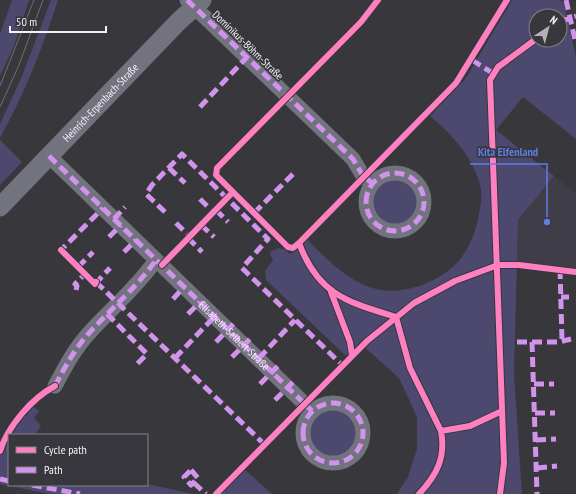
<svg xmlns="http://www.w3.org/2000/svg" width="576" height="494" viewBox="0 0 576 494" font-family="'PT Sans Narrow',sans-serif">
	<style>
		.built { fill: #3e3d48 }
		.green { fill: #4c486e; fill-rule: evenodd }
		.lines { fill: none; stroke-linecap: round; stroke-linejoin: round }
		.minor { stroke: #73727f; stroke-width: 15 }
		.tertiary { stroke: #73727f; stroke-width: 19 }
		.tram { stroke: #6e6d76; stroke-width: 1 }
		.quiet { stroke: #d193ec; stroke-width: 5; stroke-dasharray: 10 5; stroke-linecap: butt }
		.cycleway-casing { stroke: #37373d; stroke-width: 8 }
		.cycleway { stroke: #ff80c0; stroke-width: 6 }
		.labels { text-anchor: middle; stroke-width: 3.5; stroke-linejoin: round; paint-order: stroke }
		.street-label { font-size: 11px; fill: #f2f2f5; stroke: #37373d }
		.leader { fill: none; stroke: #5d7fe1; stroke-width: 1.5 }
		.callout-dot { fill: #5d7fe1; stroke: #37373d; stroke-width: 1.5 }
		.callout-label { font-size: 12px; text-anchor: middle; font-weight: bold; fill: #5d7fe1; stroke: #37373d; stroke-width: 3.5; stroke-linejoin: round; paint-order: stroke }
	</style>
	<rect width="100%" height="100%" fill="#38383c"/>
	<path class="built" d="M 554,176 L 576,193 L 576,269 L 516,262 L 518,220 Z"/>
	<path class="green" d="M 12,0 L 29,0 L 14,46 L 0,76 L 0,34 Z
		M 51,0 L 58,0 C 43,47 24,95 0,138 L 0,124 L 22,76 Z
		M 512,0 L 560,0 L 564,4 L 576,57 L 576,139 L 523,97 L 496,130 L 554,176 L 518,220 L 514,374 L 522,494 L 397,494 L 408,477 L 417,449 L 417,417 L 399,378 L 360,343 L 346,356 L 266,280 L 265,271 L 273,260 L 270,254 L 271,251 L 280,248 L 282,250 L 284,248 L 290,254 L 308,240 C 326,259 350,283 376,289 C 405,296 443,281 461,258 C 470,246 475,233 478,219 C 480,210 482,199 481,189 C 474,157 453,136 430,116 L 466,78 ZM 536,16 L 560,16 L 560,40 L 536,40 Z
		M 0,140 L 22,162 L 0,185 Z
		M372 202a24 24 0 1 1 48 0a24 24 0 1 1-48 0Z
		M 33,406 L 39,411 L 34,418 L 41,426 L 35,435 L 9,435 L 9,485 L 147,484 L 193,494 L 50,494 L 0,484 L 0,440 L 18,414 L 26,416 Z
		M307 433a25 25 0 1 1 50 0a25 25 0 1 1-50 0Z
		M 245,470 L 272,494 L 221,494 Z"/>
	<g class="lines">
		<g class="minor">
			<path d="M 187,0 L 353,159 L 363,176 L 372,183"/>
			<path id="s1" d="M 49,156 L 312,411"/>
			<circle cx="395" cy="202" r="29"/>
			<path d="M 55,386 C 65,367 75,348 90,332 C 112,308 137,287 156,260"/>
			<circle cx="333" cy="433" r="30"/>
		</g>
		<path class="tertiary" id="s2" d="M 0,207 L 178,22 L 202,0"/>
		<path class="tram" d="M 0,86 L 34,0
			M 0,107 L 19,65 L 43,0"/>
		<path class="quiet" d="M 187,0 L 353,159 L 363,176 L 372,183
			M 566,0 L 576,44
			M 560,21 L 576,16
			M 472,60 L 494,74
			M 200,107 L 247,57
			M 49,156 L 312,411
			M 169,168 L 185,183
			M366 202a29 29 0 1 1 58 0a29 29 0 1 1-58 0Z
			M 200,199 L 213,212
			M 216,210 L 228,222
			M 165,212 L 146,194 L 152,185 L 182,154 L 268,239 L 242,268 L 342,365
			M 254,213 L 293,174
			M 114,219 L 125,207
			M 176,223 L 190,237
			M 201,225 L 214,237
			M 109,237 L 121,225
			M 188,238 L 202,252
			M 124,252 L 136,240
			M 63,253 L 61,250 L 103,208
			M 78,267 L 93,252
			M 560,269 L 562,340
			M 96,282 L 264,444
			M 95,284 L 110,268
			M 76,290 L 77,286 L 75,284 L 85,274
			M 561,297 L 569,297
			M 173,299 L 184,287
			M 107,314 L 147,354 L 136,365
			M 188,314 L 200,302
			M 216,342 L 236,321
			M 517,342 L 559,342 L 571,339
			M 532,342 L 537,494
			M 232,357 L 252,337
			M 175,358 L 215,316
			M 259,358 L 295,320
			M 260,384 L 280,364
			M 534,384 L 554,384
			M 55,386 C 65,367 75,348 90,332 C 112,308 137,287 156,260
			M 275,400 L 296,379
			M303 433a30 30 0 1 1 60 0a30 30 0 1 1-60 0Z
			M 535,413 L 555,413
			M 536,440 L 556,439
			M 537,468 L 557,466
			M 191,470 L 198,478 L 191,485 L 184,477 Z
			M 0,479 L 9,481
			M 194,483 L 206,494
			M 32,485 L 80,494"/>
		<g class="cycleway-casing">
			<path id="cycleway" d="M 378,0 L 361,22 L 217,168 L 216,175 L 288,247 L 293,248 L 299,243 L 456,83 L 507,0
				M 299,243 C 318,295 348,302 396,317 L 410,368 L 441,431 C 446,457 437,475 419,494
				M 61,250 L 95,284 L 96,282
				M 162,265 L 233,192
				M 331,292 L 350,342 L 352,355
				M 441,431 L 470,426 L 502,411
				M 0,451 C 8,426 32,398 55,386
				M 216,494 L 367,341 L 414,303 L 455,281 L 498,265 L 519,265 L 576,272
				M 500,494 L 504,463 L 490,80 L 498,67 L 536,39"/>
		</g>
		<use href="#cycleway" class="cycleway"/>
	</g>
	<g class="labels">
		<g class="street-label">
			<text transform="translate(248 45) rotate(44)" y="4">Dominikus-Böhm-Straße</text>
			<text dy="4" stroke="none"><textPath href="#s2" startOffset="145">Heinrich-Erpenbach-Straße</textPath></text>
			<text dy="4" stroke="none"><textPath href="#s1" startOffset="258">Elisabeth-Selbert-Straße</textPath></text>
		</g>
	</g>
	<path class="leader" d="M547 222L547 164H470"/>
	<circle class="callout-dot" cx="547" cy="222" r="4"/>
	<g class="callout-label">
		<text x="508" y="156">Kita Elfenland</text>
	</g>
	<rect x="8" y="434" width="140" height="52" fill="#37373d" stroke="#828287"/>
	<rect x="16" y="447" width="20" height="6" fill="#ff80c0" stroke="#828287"/>
	<text x="44" y="454" font-size="12" fill="#f2f2f5">Cycle path</text>
	<rect x="16" y="467" width="20" height="6" fill="#d193ec" stroke="#828287"/>
	<text x="44" y="474" font-size="12" fill="#f2f2f5">Path</text>
	<g transform="translate(548 28) rotate(36)"><circle r="19" fill="#37373d" stroke="#828287"/>
	<path d="M0-3L7 15L0 10L-7 15Z" fill="#b1b1b4"/>
	<text y="-6" font-size="11" font-weight="bold" text-anchor="middle" fill="#f2f2f5">N</text>
	</g>
	<path d="M10 26v6h96v-6" fill="none" stroke="#f2f2f5" stroke-width="2"/>
	<text x="16" y="26" font-size="12" fill="#f2f2f5" stroke="#37373d" stroke-width="3" paint-order="stroke">50 m</text>
</svg>
